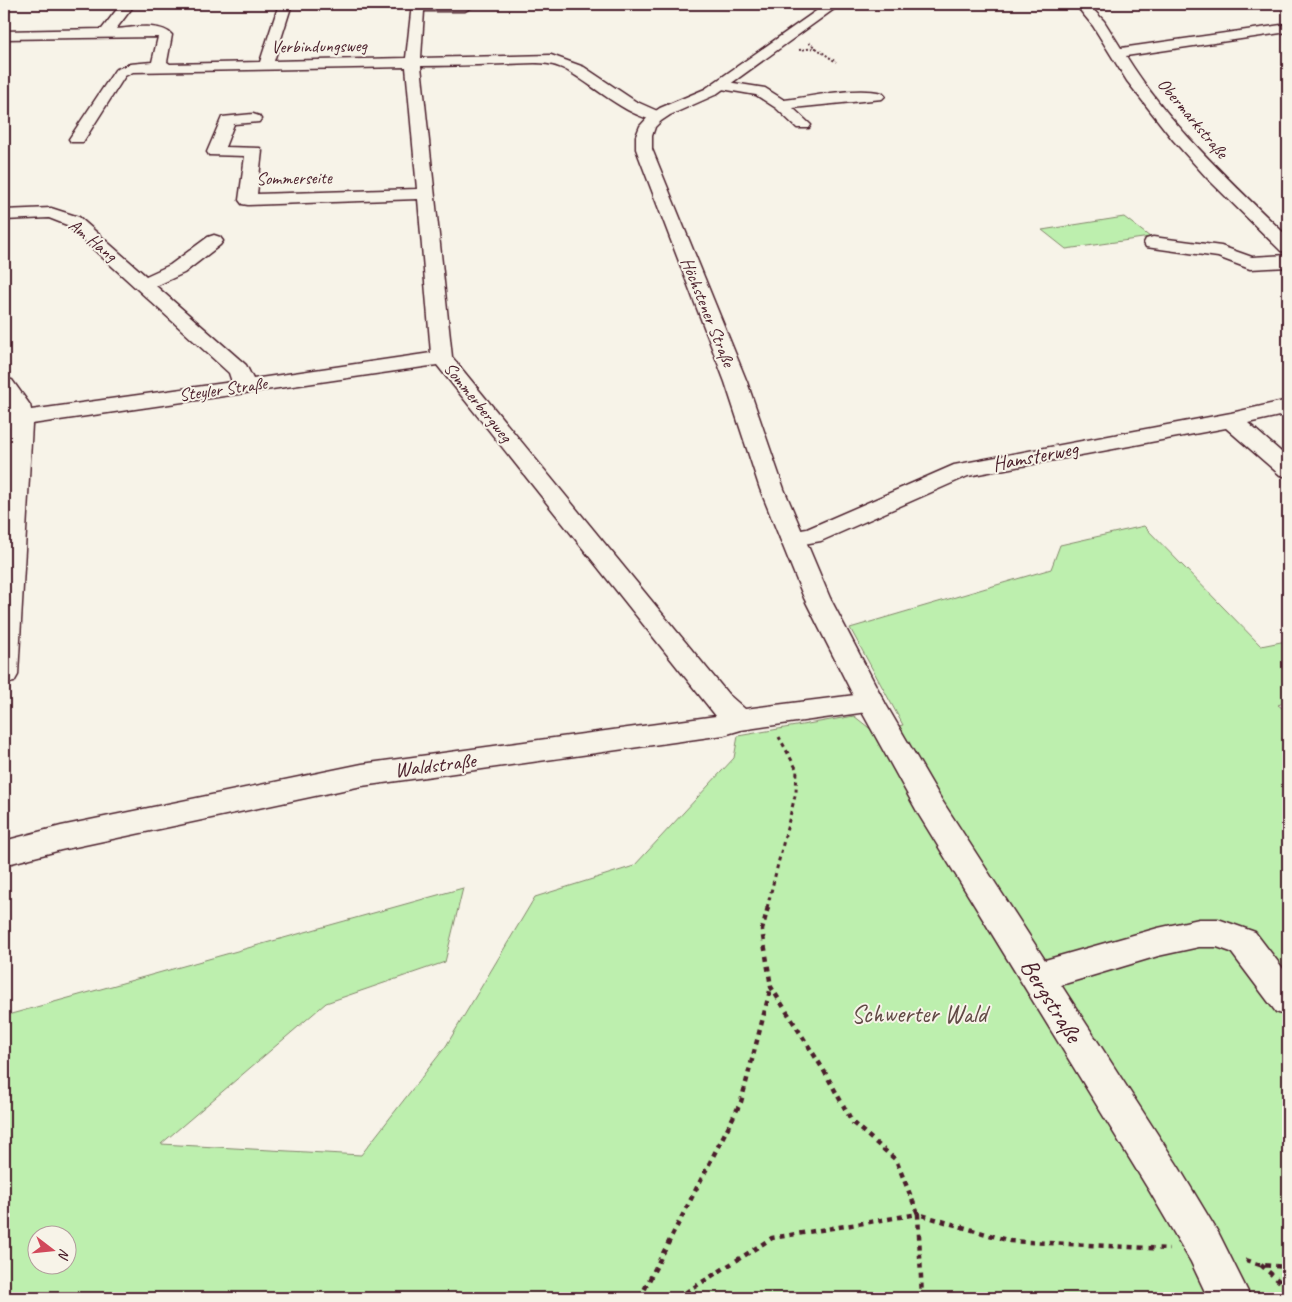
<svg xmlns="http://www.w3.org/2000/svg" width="1292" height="1302" viewBox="0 0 1292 1302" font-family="Caveat,sans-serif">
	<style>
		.green { fill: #bdefae; stroke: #84876c; fill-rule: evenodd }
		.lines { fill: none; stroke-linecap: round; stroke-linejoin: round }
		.minor-casing { stroke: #4a1f2b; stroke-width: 3 }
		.major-casing { stroke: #4a1f2b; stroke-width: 3 }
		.path-far2 { stroke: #4a1f2b; stroke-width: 2; stroke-dasharray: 2 2; stroke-linecap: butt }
		.path-far1 { stroke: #4a1f2b; stroke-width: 3; stroke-dasharray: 4 4; stroke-linecap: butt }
		.path { stroke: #4a1f2b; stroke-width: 4.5; stroke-dasharray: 5 5; stroke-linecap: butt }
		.minor { fill: #f7f3e8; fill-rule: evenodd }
		.major { fill: #f7f3e8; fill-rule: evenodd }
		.labels { text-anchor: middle; stroke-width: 4; stroke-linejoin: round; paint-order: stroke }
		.far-street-label { font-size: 18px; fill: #4a1f2b; stroke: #f7f3e8 }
		.street-label { font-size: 21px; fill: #4a1f2b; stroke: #f7f3e8 }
		.near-street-label { font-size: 25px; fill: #4a1f2b; stroke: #f7f3e8 }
		.near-park-label { font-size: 25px; fill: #614945; stroke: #f7f3e8 }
	</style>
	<rect width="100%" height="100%" fill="#f7f3e8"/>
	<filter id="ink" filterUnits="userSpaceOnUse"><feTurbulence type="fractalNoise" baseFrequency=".02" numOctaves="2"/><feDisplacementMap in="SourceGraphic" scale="10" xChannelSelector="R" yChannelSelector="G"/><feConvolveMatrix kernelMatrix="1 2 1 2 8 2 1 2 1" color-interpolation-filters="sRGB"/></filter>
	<g filter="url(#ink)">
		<path class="green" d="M 1124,217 L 1150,237 L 1066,249 L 1042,230 Z
			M 1144,526 L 1261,646 L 1286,641 L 1288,643 L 1288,701 L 1278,705 L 1288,712 L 1288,1298 L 4,1298 L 4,1016 L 463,888 L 445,962 L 326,1003 L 161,1144 L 361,1155 L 446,1046 L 535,897 L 634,866 L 734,758 L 738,736 L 854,716 L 873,731 L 903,725 L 850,628 L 1051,569 L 1060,545 ZM 38,1234 L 68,1234 L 68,1264 L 38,1264 Z"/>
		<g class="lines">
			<g class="minor-casing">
				<path id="minor" d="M 121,4 L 135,4 L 116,29 C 131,28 161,22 172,35 L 167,62 L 170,64 L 260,62 L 279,4 L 292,4 L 274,61 L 406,58 L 412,4 L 468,4 L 472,7 L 465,11 L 424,11 L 421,58 L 551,55 L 584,67 L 635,101 L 662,113 L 665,116 L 662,119 C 636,126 587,79 562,68 C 545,60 523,64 505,64 C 477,65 449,66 421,66 L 452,357 L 728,694 L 745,709 L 871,693 L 881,696 L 885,703 L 881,710 L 741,730 L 724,735 L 362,786 L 61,850 L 4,865 L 4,841 L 61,826 L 362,764 L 716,716 L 437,365 L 32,424 L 18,675 L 14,682 L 4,684 L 4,498 L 9,427 L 4,428 L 4,414 L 9,414 L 8,405 L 4,400 L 4,379 L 12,380 L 30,405 L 31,410 L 232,382 L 229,373 L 67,225 L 49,218 L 4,220 L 4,210 L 51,208 L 79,217 L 146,276 L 170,265 L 208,237 L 214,235 L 220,237 L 223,241 L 220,245 L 184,273 L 156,286 L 246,365 L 253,379 L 431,353 L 418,199 L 248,205 L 242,204 L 239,200 L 245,156 L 209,155 L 207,152 L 222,117 L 253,114 L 259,116 L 261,119 L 259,122 L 234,124 L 225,147 L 260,148 L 262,151 L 257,194 L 417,189 L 406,67 L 133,72 L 125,76 L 83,142 L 71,142 L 69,139 L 115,70 L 130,64 L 152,62 L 158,37 L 4,39 L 4,31 L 102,29 Z
					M 1075,4 L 1088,4 L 1104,21 L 1121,48 L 1288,24 L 1288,32 L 1126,56 C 1169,125 1230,181 1288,237 L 1288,252 L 1281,251 L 1207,178 L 1173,140 L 1127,81 L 1093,26 Z
					M 721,81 L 765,88 L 784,100 C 812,97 855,86 882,93 L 885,96 L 882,99 L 793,108 L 811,125 L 809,128 L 797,128 L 776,108 L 756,95 L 716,88 L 714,85 L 716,82 Z
					M 1153,237 L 1221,246 L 1252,257 L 1288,255 L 1288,267 L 1250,269 L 1218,257 L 1146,247 L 1144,243 L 1146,239 Z
					M 1288,400 L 1288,414 L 1248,423 L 1288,458 L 1288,477 L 1280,475 L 1226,428 L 968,476 L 821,541 L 792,546 L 783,543 L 780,538 L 783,533 L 807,529 L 954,465 L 1231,413 Z
					M 1199,919 L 1218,919 L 1255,932 L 1288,975 L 1288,1016 L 1276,1012 L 1231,952 L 1217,947 L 1199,947 L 1158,956 L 1038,992 L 1026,987 L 1021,977 L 1026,967 L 1038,962 L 1158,928 Z"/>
			</g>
			<g class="major-casing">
				<path id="major" d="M 826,4 L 841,4 L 715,95 L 670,115 L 661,121 L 655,127 L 652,136 L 652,149 L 747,382 L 784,489 L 830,598 L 885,703 L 941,799 L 1178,1166 L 1219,1234 L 1251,1298 L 1208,1298 L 1191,1262 L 1150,1192 L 919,815 L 857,703 L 804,598 L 760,489 L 725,382 L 636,149 L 636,136 L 640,126 L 650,115 L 660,108 L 705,89 Z"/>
			</g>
			<path class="path-far2" d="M 816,48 L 836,62
				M 799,50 L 816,48 L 808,42"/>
			<path class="path-far1" d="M 767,908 L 796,792 L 797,770 L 779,737"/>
			<path class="path" d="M 768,907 L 762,930 L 771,987 L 823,1069 L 853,1123 L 896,1160 L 918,1214 L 1010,1241 L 1169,1249
				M 1246,1260 L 1260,1265 L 1288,1267
				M 1261,1265 L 1288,1289
				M 640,1298 L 741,1102 L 771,987
				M 677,1298 L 772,1238 L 918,1214 L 922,1298"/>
			<use href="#minor" class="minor"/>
			<use href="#major" class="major"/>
		</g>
	</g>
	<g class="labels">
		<g class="far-street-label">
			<text transform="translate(319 46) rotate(-1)" y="6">Verbindungsweg</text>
			<text transform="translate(1193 118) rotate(50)" y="6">Obermarkstraße</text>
			<text transform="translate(294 178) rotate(-1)" y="6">Sommerseite</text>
			<text transform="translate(93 240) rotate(39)" y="6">Am Hang</text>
			<text transform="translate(708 312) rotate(68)" y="6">Höchstener Straße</text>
			<text transform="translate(223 389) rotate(-8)" y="6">Steyler Straße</text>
			<text transform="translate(478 402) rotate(51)" y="6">Sommerbergweg</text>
		</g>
		<g class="street-label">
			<text transform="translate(1035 456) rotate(-11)" y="7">Hamsterweg</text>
			<text transform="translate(435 765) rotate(-7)" y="7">Waldstraße</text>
		</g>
		<g class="near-street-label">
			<text transform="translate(1052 1000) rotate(58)" y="9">Bergstraße</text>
		</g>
		<g class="near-park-label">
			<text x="919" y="1022">Schwerter Wald</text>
		</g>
	</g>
	<rect width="1292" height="1302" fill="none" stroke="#f7f3e8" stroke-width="20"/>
	<rect x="10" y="10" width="1272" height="1282" fill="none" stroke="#4a1f2b" stroke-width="2" filter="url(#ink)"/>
	<g transform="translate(52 1250) rotate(106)"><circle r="24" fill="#f7f3e8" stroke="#b29e9c"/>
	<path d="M0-4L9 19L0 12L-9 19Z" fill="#d1495b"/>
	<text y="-8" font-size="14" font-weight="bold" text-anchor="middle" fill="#4a1f2b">N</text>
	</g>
</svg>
